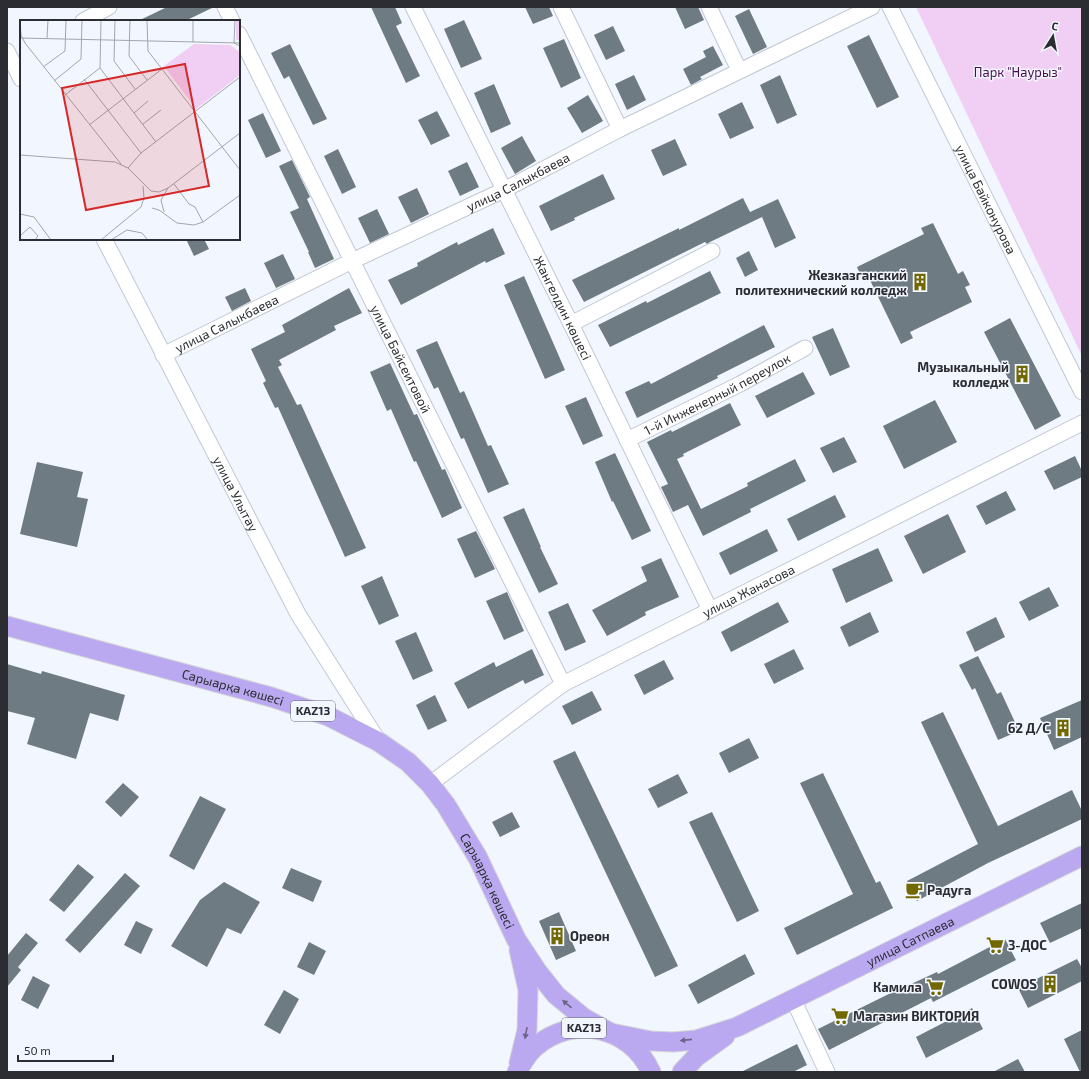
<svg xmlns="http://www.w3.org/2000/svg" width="1089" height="1079" viewBox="0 0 1089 1079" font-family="'Exo 2',sans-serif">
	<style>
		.green { fill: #f1cff5 }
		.building { fill: #6e7b82 }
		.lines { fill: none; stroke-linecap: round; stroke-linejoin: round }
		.minor-casing { stroke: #c1c8d4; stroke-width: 17 }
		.major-casing { stroke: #d5d5d6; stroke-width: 21 }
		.minor { stroke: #fff; stroke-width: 15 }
		.major { stroke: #baa9f1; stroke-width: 19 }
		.oneway { fill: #6b6588 }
		.labels { text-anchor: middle; stroke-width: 3; stroke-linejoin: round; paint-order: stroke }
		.shield { fill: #f2f6fe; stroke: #67696f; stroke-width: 1 }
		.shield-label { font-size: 12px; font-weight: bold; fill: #2b2d32 }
		.park-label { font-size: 13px; fill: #490d50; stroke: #f2f6fe }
		.street-label { font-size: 13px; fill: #2b2d32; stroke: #f2f6fe }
		.poi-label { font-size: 13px; font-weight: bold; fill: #2b2d32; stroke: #f2f6fe; text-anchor: end }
		.inset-road { fill: none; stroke: #a2a6ac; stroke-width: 1 }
		.view { fill: #d62828; fill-opacity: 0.15; stroke: #d62828; stroke-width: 2 }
		.inset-edge { fill: none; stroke: #2b2d32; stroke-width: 2 }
	</style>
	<rect width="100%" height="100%" fill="#f2f6fe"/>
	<path class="green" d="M 916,7 L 1082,7 L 1082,356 Z"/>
	<path class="building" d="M 167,7 L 214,7 L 185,21 L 138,21 Z
		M 371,7 L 395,7 L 402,23 L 396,26 L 420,76 L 406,83 Z
		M 525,7 L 549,7 L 553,16 L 533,24 Z
		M 675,7 L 698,7 L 704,20 L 685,29 Z
		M 749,9 L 767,47 L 753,54 L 735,16 Z
		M 464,20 L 482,59 L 461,68 L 444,29 Z
		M 613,26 L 625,51 L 606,60 L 594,35 Z
		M 869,35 L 899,97 L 877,108 L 847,46 Z
		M 564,39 L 581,78 L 561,88 L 543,48 Z
		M 290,44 L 327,119 L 313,125 L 289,76 L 284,79 L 271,53 Z
		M 713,46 L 723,65 L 700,77 L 702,79 L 691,85 L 683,69 L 706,57 L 703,51 Z
		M 634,75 L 646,100 L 627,110 L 615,84 Z
		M 780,75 L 797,115 L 777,124 L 760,85 Z
		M 494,84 L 511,124 L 491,133 L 474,93 Z
		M 588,95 L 603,121 L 582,133 L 567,108 Z
		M 742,102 L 754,128 L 730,139 L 718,114 Z
		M 437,111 L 450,136 L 431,145 L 418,120 Z
		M 263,113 L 281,151 L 266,158 L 248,120 Z
		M 522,136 L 536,161 L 515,174 L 501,148 Z
		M 675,139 L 687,165 L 663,176 L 651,150 Z
		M 338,149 L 356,187 L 342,194 L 324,156 Z
		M 292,160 L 310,197 L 307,199 L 334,259 L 315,268 L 308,252 L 309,252 L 290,212 L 299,208 L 279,166 Z
		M 467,162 L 479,187 L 460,196 L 448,171 Z
		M 603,174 L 615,199 L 574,218 L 575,220 L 551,231 L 539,206 Z
		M 417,188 L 429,214 L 411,223 L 398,197 Z
		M 743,198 L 750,212 L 778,199 L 796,238 L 775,248 L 762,217 L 710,242 L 707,244 L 705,242 L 584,302 L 572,280 L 679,228 L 679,230 Z
		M 377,209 L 389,234 L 370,243 L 358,218 Z
		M 933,223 L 958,274 L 963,271 L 970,285 L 965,287 L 972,302 L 910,332 L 913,338 L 901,344 L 868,276 L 862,279 L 857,267 L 924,234 L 921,228 Z
		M 493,228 L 505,254 L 486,263 L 485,261 L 401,305 L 388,280 L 418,266 L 417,263 L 457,242 L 458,245 Z
		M 186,239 L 204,239 L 209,249 L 194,256 Z
		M 749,251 L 758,270 L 745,277 L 736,258 Z
		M 283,254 L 295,279 L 276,288 L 264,263 Z
		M 710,271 L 721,293 L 610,347 L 598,325 L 646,301 L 647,303 Z
		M 524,276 L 565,370 L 545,379 L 504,285 Z
		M 245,288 L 251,301 L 232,311 L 225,297 Z
		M 349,288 L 362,313 L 334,326 L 336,330 L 279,360 L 282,365 L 278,367 L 297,405 L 301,404 L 366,548 L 345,557 L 278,407 L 275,408 L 263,383 L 266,381 L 251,349 L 285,332 L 282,325 Z
		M 1010,318 L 1061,416 L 1035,430 L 984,332 Z
		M 764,325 L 775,347 L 717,376 L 718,378 L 637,418 L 625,392 L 649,381 L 651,384 Z
		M 833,328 L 850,367 L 830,376 L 812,337 Z
		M 437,341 L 460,393 L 464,391 L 488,446 L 491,445 L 509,484 L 488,493 L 464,438 L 461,439 L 438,387 L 434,389 L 416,350 Z
		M 390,363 L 414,415 L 417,414 L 442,470 L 445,469 L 462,508 L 442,518 L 416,461 L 414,462 L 391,409 L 387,411 L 370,372 Z
		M 803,372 L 815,394 L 767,418 L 755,396 Z
		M 586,397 L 603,436 L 583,445 L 565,406 Z
		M 935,400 L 957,442 L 904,469 L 883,426 Z
		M 730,403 L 741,425 L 683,454 L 684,456 L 677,459 L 701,509 L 748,486 L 747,483 L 795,459 L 806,481 L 750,509 L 751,512 L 703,536 L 688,505 L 673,512 L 661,487 L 668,484 L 647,442 L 671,430 L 672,432 Z
		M 844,437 L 857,462 L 833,473 L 820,448 Z
		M 615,453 L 651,531 L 632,540 L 613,501 L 612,502 L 595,462 Z
		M 1075,456 L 1082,471 L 1082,477 L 1054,490 L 1044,471 Z
		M 37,462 L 83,472 L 77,497 L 88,499 L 77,547 L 20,534 Z
		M 1006,491 L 1016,510 L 986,525 L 976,506 Z
		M 835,495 L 846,517 L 798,541 L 787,519 Z
		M 524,508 L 541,547 L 540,547 L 558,584 L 539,593 L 503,517 Z
		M 948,514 L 966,552 L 923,574 L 904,536 Z
		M 767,529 L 778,551 L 730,575 L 719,553 Z
		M 476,531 L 495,569 L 475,578 L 457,539 Z
		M 878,548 L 893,581 L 846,603 L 832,569 Z
		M 661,558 L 679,597 L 645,612 L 646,615 L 607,636 L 592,610 L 647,581 L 641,567 Z
		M 382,576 L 399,616 L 379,625 L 361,586 Z
		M 1049,587 L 1059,606 L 1029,621 L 1019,602 Z
		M 507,592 L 524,631 L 504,640 L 486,601 Z
		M 778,602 L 789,622 L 731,652 L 721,632 Z
		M 568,603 L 586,642 L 565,651 L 548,612 Z
		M 870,612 L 879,632 L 849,647 L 840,627 Z
		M 996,617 L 1005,637 L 975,652 L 966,632 Z
		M 416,632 L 433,671 L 413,680 L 395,641 Z
		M 532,649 L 544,675 L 525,684 L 523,680 L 468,709 L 454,683 L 494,662 L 496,667 Z
		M 794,649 L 804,669 L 774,684 L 764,664 Z
		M 978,656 L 997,694 L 1001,692 L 1019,731 L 998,740 L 975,688 L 972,690 L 959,665 Z
		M 664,660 L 674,679 L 644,695 L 634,675 Z
		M 7,664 L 41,674 L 42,671 L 125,695 L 118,721 L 90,713 L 76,759 L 27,744 L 35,718 L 7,711 Z
		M 592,691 L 602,710 L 572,725 L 562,706 Z
		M 435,695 L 447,721 L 428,730 L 416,705 Z
		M 1082,700 L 1082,737 L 1054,750 L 1040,718 Z
		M 943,712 L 998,826 L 1072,790 L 1082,811 L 1082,819 L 988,863 L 917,901 L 907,881 L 978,844 L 921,722 Z
		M 749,738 L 759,758 L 729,773 L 719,753 Z
		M 575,751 L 678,966 L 655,977 L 553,761 Z
		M 823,773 L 876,883 L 880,881 L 893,908 L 797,955 L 784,928 L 853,894 L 800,783 Z
		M 678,774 L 688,793 L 658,808 L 648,789 Z
		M 123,783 L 139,797 L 121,817 L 105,802 Z
		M 200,796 L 226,809 L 194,870 L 169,856 Z
		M 512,812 L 520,827 L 500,837 L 492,822 Z
		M 712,812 L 759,911 L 737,922 L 689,822 Z
		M 78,864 L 94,877 L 64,912 L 49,900 Z
		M 291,868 L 322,881 L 313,902 L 282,888 Z
		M 125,873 L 140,886 L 80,953 L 65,940 Z
		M 224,882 L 260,902 L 241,934 L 227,928 L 207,967 L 171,946 L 200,900 Z
		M 1082,903 L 1082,928 L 1050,943 L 1040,923 Z
		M 559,912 L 576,951 L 556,960 L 539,921 Z
		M 136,921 L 153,929 L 141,954 L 124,945 Z
		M 26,933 L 38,943 L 18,967 L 21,970 L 7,987 L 7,956 Z
		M 1005,939 L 1016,960 L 933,1002 L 931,998 L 829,1050 L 818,1029 L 909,984 L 909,985 L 937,972 L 938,974 Z
		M 309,942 L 326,951 L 314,975 L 297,967 Z
		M 745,954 L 755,974 L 698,1004 L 688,985 Z
		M 1077,959 L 1082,968 L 1082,981 L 1028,1008 L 1018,988 Z
		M 33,976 L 50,985 L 38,1009 L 21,1000 Z
		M 284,990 L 299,999 L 280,1034 L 264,1025 Z
		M 972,1008 L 983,1029 L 926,1058 L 916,1037 Z
		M 1082,1030 L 1082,1072 L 1080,1072 L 1064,1039 Z
		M 797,1044 L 807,1065 L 793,1072 L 741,1072 Z
		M 1018,1059 L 1025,1072 L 993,1072 Z"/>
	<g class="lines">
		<g class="minor-casing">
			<g id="minor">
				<path d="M 225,7 L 232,21"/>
				<path id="s1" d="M 413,7 L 571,324 L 710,610"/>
				<path d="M 561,7 L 620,129"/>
				<path d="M 709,7 L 739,70"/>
				<path id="s2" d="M 890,7 L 1082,392"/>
				<path d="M 83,21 L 109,7"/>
				<path id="s3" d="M 239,34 L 563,684"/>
				<path d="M 7,51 L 21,79"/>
				<path id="s4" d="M 104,239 L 298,614 L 379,742"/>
				<path d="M 571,324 L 712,251"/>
				<path id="s5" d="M 163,355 L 352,261 L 504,190 L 620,129 L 872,7"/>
				<path id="s6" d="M 627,440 L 740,384 L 805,348"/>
				<path id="s7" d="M 430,784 L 563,684 L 1082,423"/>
				<path d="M 793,999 L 827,1072"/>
			</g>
		</g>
		<g class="major-casing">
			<g id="major">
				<path id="s8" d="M 7,626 L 271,697 L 328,716 L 379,742 L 408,762 L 430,784 L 446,805 L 478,858 L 516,939 L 537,971 L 556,995 L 584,1018 L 611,1033 L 651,1041 L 673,1042 L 696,1040 L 737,1027 L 1082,856"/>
				<path d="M 519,950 L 528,990 L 527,1030 L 519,1063"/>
				<path d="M 517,1072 C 522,1063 527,1054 535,1047 C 573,1014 630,1026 651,1072"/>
				<path d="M 682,1072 L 696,1057 L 725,1036"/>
			</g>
		</g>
		<use href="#minor" class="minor"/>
		<use href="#major" class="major"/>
	</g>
	<defs><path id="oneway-solid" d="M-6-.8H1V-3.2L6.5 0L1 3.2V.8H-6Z"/></defs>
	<g class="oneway">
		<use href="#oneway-solid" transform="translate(567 1004) rotate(-140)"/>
		<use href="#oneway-solid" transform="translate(526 1033) rotate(100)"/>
		<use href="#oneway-solid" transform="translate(686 1040) rotate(174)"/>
	</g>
	<defs>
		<g id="building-bare" transform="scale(1.38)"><path d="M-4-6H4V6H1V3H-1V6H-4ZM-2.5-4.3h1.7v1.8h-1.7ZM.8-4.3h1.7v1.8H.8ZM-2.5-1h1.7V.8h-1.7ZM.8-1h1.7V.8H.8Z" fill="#726800" stroke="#f2f6fe" stroke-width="2.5" paint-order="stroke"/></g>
		<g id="cafe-bare" transform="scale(1.38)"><path d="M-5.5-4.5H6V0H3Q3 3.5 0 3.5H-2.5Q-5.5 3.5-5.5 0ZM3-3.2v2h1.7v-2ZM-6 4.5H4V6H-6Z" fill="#726800" stroke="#f2f6fe" stroke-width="2.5" paint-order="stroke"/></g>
		<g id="supermarket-bare" transform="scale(1.38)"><path d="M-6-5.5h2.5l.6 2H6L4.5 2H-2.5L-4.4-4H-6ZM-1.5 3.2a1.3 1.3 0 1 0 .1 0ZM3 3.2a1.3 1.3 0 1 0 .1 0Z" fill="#726800" stroke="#f2f6fe" stroke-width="2.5" paint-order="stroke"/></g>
	</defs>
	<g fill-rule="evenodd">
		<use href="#building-bare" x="920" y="282"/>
		<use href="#building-bare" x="1022" y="374"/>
		<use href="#building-bare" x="1063" y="728"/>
		<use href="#cafe-bare" x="914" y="890"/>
		<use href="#building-bare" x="557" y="936"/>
		<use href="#supermarket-bare" x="995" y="945"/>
		<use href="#building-bare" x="1050" y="984"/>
		<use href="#supermarket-bare" x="935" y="987"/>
		<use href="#supermarket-bare" x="840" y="1016"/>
	</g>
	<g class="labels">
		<g class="shield">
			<rect x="291" y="701" width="44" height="20" rx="3"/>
			<rect x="562" y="1018" width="44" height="20" rx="3"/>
		</g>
		<g class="shield-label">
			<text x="313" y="715">KAZ13</text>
			<text x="584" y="1032">KAZ13</text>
		</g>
		<g class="park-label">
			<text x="1018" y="77">Парк "Наурыз"</text>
		</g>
		<g class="street-label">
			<text dy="5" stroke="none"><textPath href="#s5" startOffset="395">улица Салыкбаева</textPath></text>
			<text dy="5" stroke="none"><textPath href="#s2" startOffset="215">улица Байконурова</textPath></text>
			<text dy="5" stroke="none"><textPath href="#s1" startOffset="336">Жангелдин көшесі</textPath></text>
			<text dy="5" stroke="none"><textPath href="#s5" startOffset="71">улица Салыкбаева</textPath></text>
			<text dy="5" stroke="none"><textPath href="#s3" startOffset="363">улица Байсеитовой</textPath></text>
			<text dy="5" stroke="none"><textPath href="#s6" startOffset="101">1-й Инженерный переулок</textPath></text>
			<text dy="5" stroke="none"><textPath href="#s4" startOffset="287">улица Улытау</textPath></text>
			<text dy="5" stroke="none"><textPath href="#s7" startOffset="374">улица Жанасова</textPath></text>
			<text dy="5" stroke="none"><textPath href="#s8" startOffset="234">Сарыарқа көшесі</textPath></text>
			<text dy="5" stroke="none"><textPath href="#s8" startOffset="570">Сарыарқа көшесі</textPath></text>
			<text dy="5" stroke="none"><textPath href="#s8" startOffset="1093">улица Сатпаева</textPath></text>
		</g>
		<g class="poi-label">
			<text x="907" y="280">Жезказганский<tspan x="907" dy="15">политехнический колледж</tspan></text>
			<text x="1009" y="372">Музыкальный<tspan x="1009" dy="15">колледж</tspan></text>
			<text x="1050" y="733">62 Д/С</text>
			<text x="927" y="895" text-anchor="start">Радуга</text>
			<text x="570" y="941" text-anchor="start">Ореон</text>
			<text x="1008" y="950" text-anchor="start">3-ДОС</text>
			<text x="1037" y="989">COWOS</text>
			<text x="922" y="992">Камила</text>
			<text x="853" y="1021" text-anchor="start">Магазин ВИКТОРИЯ</text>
		</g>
	</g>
	<g transform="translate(20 20)">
		<rect width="220" height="220" fill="#f2f6fe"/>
		<path d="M 216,0 L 220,0 L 220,20 L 216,20 ZM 174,24 L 210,25 L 220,32 L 220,55 L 176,89 L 144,46 Z" fill="#f1cff5"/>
		<path class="inset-road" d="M 0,0 L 1,15 L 5,23 L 101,144M 81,0 L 80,48 L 136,122M 95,0 L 94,41 L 115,69M 110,0 L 109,36 L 127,60M 127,0 L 128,31 L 220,150M 215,0 L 214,23 L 220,26M 0,18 L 220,23M 27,18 L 28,0M 173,22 L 173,0M 23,47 L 45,31 L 46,0M 64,59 L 121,133M 34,61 L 61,39 L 62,0M 45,75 L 80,48M 114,93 L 128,81M 123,104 L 141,90M 69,105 L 142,49M 0,135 L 95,142 L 108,148 L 131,171 L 139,172 L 148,168M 108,148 L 121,133 L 220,57M 154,164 L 169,184 L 175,187 L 183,202M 141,180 L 144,192M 141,180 L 148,168 L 220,113M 132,188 L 139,190 L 157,203 L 174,205 L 183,202 L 220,175M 0,194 L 14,197 L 31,220M 0,216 L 10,207 L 18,216 L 15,220M 81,220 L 121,187 L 124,178 L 123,166M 91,220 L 107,210 L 122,213 L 127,219"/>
		<path class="view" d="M 165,44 L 189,166 L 66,190 L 42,68 Z"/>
		<rect width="220" height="220" class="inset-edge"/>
	</g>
	<rect width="1089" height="1079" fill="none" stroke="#2b2d32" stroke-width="16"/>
	<g transform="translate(1053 36) rotate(11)" stroke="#f2f6fe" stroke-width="3" paint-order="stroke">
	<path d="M0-3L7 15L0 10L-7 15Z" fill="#2b2d32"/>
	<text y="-6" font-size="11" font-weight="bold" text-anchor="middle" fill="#2b2d32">С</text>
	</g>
	<path d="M18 1055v6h95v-6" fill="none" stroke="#2b2d32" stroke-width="2"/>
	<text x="24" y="1055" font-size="12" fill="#2b2d32" stroke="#f2f6fe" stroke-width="3" paint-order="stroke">50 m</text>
</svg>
